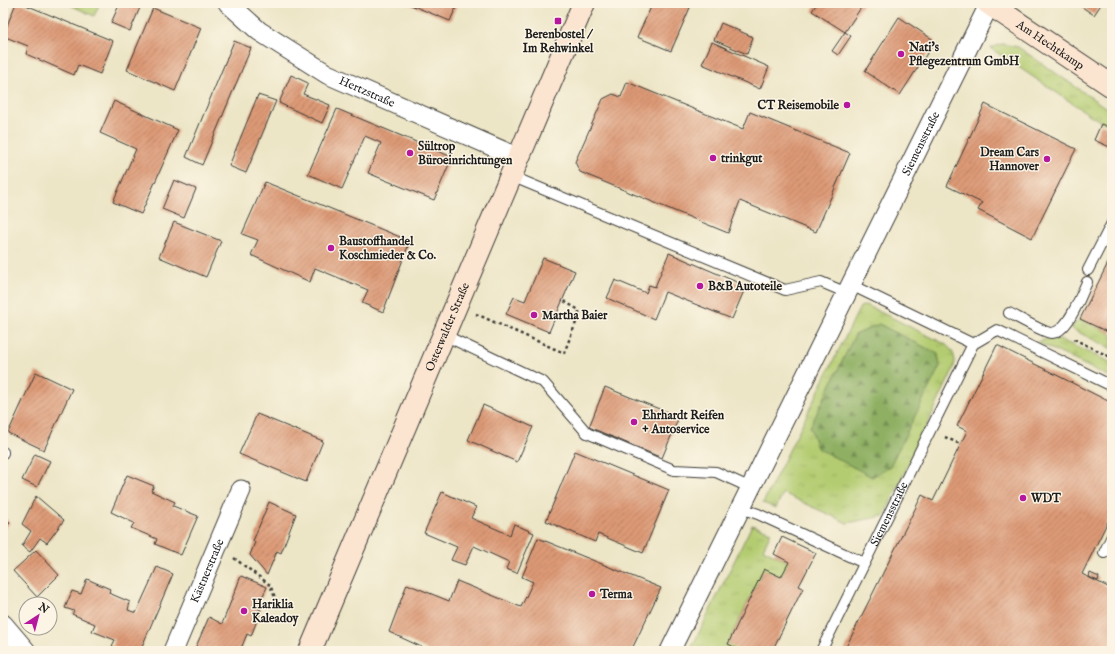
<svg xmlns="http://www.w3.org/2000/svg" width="1115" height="654" viewBox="0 0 1115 654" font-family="'IM FELL English',serif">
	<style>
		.grass { fill: url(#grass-tufts); stroke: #687446 }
		.forest { fill: url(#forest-firs); stroke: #566640 }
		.building { fill: url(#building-hatch) }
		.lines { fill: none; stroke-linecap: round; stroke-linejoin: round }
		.lane-casing { stroke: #3b3a36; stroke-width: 12 }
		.street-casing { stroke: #3b3a36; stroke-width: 21 }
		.secondary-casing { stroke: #3b3a36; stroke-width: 24 }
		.path { stroke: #3b3a36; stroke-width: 2.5; stroke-dasharray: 3 3; stroke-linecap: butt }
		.lane { stroke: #fff; stroke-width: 10 }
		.street { stroke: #fff; stroke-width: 19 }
		.secondary { stroke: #fce5d0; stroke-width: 22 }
		.poi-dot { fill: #b5179e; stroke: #fcf5e5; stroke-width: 1.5 }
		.labels { text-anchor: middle; stroke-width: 3; stroke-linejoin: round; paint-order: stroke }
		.poi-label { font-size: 12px; font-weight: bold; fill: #1c1c1c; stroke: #fcf5e5; text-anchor: start }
		.street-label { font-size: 12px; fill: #1c1c1c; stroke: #fcf5e5 }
	</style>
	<defs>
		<pattern id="grass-tufts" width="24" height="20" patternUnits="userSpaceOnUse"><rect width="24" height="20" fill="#b4cc71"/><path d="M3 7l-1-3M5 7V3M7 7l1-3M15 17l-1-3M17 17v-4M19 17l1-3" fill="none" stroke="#9aaf61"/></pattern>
		<pattern id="forest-firs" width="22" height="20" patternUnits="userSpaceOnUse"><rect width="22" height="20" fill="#8fb063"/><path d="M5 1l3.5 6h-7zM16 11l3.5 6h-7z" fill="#748e51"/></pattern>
		<pattern id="building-hatch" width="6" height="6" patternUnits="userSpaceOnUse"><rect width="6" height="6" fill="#dd9a76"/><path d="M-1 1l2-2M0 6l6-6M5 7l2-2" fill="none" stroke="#b27d60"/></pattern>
	</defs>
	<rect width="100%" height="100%" fill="#fcf5e5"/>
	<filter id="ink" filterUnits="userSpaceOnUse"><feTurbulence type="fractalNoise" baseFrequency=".025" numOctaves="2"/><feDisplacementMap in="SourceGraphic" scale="8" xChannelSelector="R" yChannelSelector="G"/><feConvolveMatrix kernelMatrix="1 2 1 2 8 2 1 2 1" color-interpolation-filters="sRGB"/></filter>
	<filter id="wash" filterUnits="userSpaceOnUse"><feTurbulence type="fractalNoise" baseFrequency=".012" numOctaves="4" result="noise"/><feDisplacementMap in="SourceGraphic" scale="16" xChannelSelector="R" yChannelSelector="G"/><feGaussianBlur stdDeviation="0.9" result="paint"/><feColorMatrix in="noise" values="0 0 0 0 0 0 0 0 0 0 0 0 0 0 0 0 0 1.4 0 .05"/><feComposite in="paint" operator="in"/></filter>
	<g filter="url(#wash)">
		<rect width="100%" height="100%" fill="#ece5c6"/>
		<path class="grass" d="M 66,3 L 100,3 L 94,16 Z
			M 1002,44 L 1018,47 L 1112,112 L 1112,127 L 1093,117 L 990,48 Z
			M 866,305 L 945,344 C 954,351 957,359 953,370 L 884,516 L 847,523 L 783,493 L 776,508 L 763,503 L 860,307 Z
			M 1080,319 L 1112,334 L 1112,349 L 1070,328 Z
			M 1054,337 L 1112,363 L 1112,378 L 1037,342 Z
			M 752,525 L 771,532 L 763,549 L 789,562 L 781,577 L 764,569 L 728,643 L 742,651 L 690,651 Z"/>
		<path class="forest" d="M 879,324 L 938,354 L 940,366 L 890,466 L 872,477 L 817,448 L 810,427 L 855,335 Z"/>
		<g id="blocks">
			<path class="building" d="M 16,3 L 21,3 L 113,41 L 100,74 L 78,65 L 74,75 L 26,54 L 28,46 L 3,36 Z
				M 120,3 L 142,3 L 130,31 L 111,23 Z
				M 406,3 L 458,3 L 450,21 Z
				M 653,3 L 692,3 L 671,51 L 637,37 Z
				M 817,3 L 864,3 L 845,32 L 851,36 L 838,55 L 832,51 L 845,32 L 812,11 Z
				M 1076,3 L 1102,3 L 1094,15 Z
				M 153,8 L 201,28 L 175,91 L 127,70 Z
				M 899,17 L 935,41 L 900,95 L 865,71 Z
				M 721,23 L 753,37 L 747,54 L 714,40 Z
				M 234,41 L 251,48 L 202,165 L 186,157 Z
				M 712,42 L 769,67 L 760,89 L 702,64 Z
				M 291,75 L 308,83 L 303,94 L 330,105 L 322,123 L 279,103 Z
				M 627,82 L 743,129 L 750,112 L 850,153 L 816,232 L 740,201 L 728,233 L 580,172 L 575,162 L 603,99 L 613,94 L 621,97 Z
				M 258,95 L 276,101 L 246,173 L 229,166 Z
				M 114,101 L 178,130 L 141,214 L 113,202 L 136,149 L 100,133 Z
				M 985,104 L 1076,149 L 1032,238 L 978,210 L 982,203 L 947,186 Z
				M 337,109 L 452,157 L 434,200 L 368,173 L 381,143 L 365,136 L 342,189 L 308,174 Z
				M 1101,124 L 1111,128 L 1109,132 L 1112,133 L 1112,148 L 1094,140 Z
				M 174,180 L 196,189 L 184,218 L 162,209 Z
				M 265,182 L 410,241 L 383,312 L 362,303 L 368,290 L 315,268 L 310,282 L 251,255 L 258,240 L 242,234 Z
				M 174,222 L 221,241 L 206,277 L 159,257 Z
				M 669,253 L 746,286 L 732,319 L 665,292 L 654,319 L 607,298 L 615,280 L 646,293 L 649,285 L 655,287 Z
				M 1112,255 L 1112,334 L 1080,319 Z
				M 543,258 L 575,271 L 549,332 L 506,314 L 514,297 L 525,301 Z
				M 997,345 L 1112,403 L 1112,513 L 1082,574 L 1112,589 L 1112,651 L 844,651 L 922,495 L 933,501 L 967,431 L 957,426 Z
				M 36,372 L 72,389 L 44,450 L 8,433 Z
				M 605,387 L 679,417 L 662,458 L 589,427 Z
				M 483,405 L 533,427 L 517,462 L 468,440 Z
				M 257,414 L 323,441 L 306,482 L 239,454 Z
				M 575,451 L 669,490 L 643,553 L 598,534 L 595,542 L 546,521 Z
				M 35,454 L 50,461 L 37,487 L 22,480 Z
				M 127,475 L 154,486 L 151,491 L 175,502 L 173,506 L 198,516 L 181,555 L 155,544 L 157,539 L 131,528 L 134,523 L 111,512 Z
				M 442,492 L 476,507 L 471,518 L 510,535 L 514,524 L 534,533 L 517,573 L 506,569 L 509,562 L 474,546 L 465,565 L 451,560 L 457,547 L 424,533 Z
				M 36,496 L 64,520 L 47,543 L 40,538 L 30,552 L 22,546 L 31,531 L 22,524 Z
				M 269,502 L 296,514 L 281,553 L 277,551 L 267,575 L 250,555 L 255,542 L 253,541 Z
				M 3,516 L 10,523 L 3,530 Z
				M 782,537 L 816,553 L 799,586 L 803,588 L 772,651 L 742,651 L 728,644 L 764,569 L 781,577 L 789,562 L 774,554 Z
				M 538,538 L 661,588 L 631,651 L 426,651 L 426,649 L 389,632 L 407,584 L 449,601 L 457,581 L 521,607 L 533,582 L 522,577 Z
				M 36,550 L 59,575 L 37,597 L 13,571 Z
				M 157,567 L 173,574 L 140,651 L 124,651 L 112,646 L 115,640 L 92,631 L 95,624 L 72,614 L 74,611 L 65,608 L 72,591 L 81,594 L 87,579 L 110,589 L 109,593 L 130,602 L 128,610 L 136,613 Z
				M 1090,573 L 1099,577 L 1098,581 L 1089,577 Z
				M 241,576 L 267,587 L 257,608 L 261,610 L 251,636 L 247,634 L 240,651 L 194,651 L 209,617 L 222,624 Z"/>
		</g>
	</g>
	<g filter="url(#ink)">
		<use href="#blocks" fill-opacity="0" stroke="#3b3a36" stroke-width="1"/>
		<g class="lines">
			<g class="lane-casing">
				<g id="lane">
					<path d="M 511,176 L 785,290 L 821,282 L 847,293"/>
					<path d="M 1088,270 L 1112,223"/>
					<path d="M 851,285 L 973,344 L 997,330 L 1112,386"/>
					<path d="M 1009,313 C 1017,317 1045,333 1051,333 C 1068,333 1081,295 1087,282"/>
					<path d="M 444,335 L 543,382 L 587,433 L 674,470 L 716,472 L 751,488"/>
					<path d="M 3,453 L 3,452"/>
					<path d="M 741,508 L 758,514 L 864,563"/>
					<path d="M 1104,553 L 1112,536"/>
					<path id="s1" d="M 821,651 L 973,344"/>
				</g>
			</g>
			<g class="street-casing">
				<g id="street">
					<path id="s2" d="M 228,3 L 259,31 L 327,74 L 519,158"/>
					<path d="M 3,624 L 26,651"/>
					<path id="s3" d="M 173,651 L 241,490"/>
					<path id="s4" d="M 670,651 L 990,3"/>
				</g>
			</g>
			<g class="secondary-casing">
				<g id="secondary">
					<path id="s5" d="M 988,3 L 1112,86"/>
					<path id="s6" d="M 310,651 L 584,3"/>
				</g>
			</g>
			<path class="path" d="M 476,314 L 564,353 L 579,315 L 579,310 L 562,300
				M 1074,339 L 1112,358
				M 945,437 L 960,444
				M 234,558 L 270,585 L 278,605"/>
			<use href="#lane" class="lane"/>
			<use href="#street" class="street"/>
			<use href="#secondary" class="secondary"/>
		</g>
	</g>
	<g class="poi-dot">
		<rect x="554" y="17" width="8" height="8" rx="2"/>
		<circle cx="901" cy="54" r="4"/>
		<circle cx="847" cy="105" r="4"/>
		<circle cx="410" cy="153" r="4"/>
		<circle cx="713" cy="158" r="4"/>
		<circle cx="1047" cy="159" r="4"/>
		<circle cx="331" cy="248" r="4"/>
		<circle cx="700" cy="286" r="4"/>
		<circle cx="534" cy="315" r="4"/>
		<circle cx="634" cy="422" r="4"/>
		<circle cx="1023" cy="498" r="4"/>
		<circle cx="592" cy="594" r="4"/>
		<circle cx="244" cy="611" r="4"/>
	</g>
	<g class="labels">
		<g class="poi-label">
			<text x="558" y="38" text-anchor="middle">Berenbostel /<tspan x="558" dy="14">Im Rehwinkel</tspan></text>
			<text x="909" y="51">Nati's<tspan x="909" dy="14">Pflegezentrum GmbH</tspan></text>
			<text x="839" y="109" text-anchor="end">CT Reisemobile</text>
			<text x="418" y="150">Sültrop<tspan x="418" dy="14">Büroeinrichtungen</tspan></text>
			<text x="1039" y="156" text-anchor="end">Dream Cars<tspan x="1039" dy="14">Hannover</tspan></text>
			<text x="721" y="162">trinkgut</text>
			<text x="339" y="245">Baustoffhandel<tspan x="339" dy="14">Koschmieder &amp; Co.</tspan></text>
			<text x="708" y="290">B&amp;B Autoteile</text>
			<text x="542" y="319">Martha Baier</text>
			<text x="642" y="419">Ehrhardt Reifen<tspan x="642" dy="14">+ Autoservice</tspan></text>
			<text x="1031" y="502">WDT</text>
			<text x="600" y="598">Terma</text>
			<text x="252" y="608">Hariklia<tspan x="252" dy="14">Kaleadoy</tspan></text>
		</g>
		<g class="street-label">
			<text dy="4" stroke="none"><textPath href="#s5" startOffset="75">Am Hechtkamp</textPath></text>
			<text dy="4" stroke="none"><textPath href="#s2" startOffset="166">Hertzstraße</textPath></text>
			<text dy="4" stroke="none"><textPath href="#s4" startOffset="566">Siemensstraße</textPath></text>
			<text dy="4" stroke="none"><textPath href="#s6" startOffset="352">Osterwalder Straße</textPath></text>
			<text dy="4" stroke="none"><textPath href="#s1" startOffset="153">Siemensstraße</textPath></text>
			<text dy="4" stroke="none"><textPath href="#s3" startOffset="87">Kästnerstraße</textPath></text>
		</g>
	</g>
	<rect width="1115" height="654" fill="none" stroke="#fcf5e5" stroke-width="16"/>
	<g transform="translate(38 616) rotate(36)"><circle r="19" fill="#fcf5e5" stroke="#a29e95"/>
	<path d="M0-3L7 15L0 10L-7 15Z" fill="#b5179e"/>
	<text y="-6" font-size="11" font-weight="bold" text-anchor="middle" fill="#1c1c1c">N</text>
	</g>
</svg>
